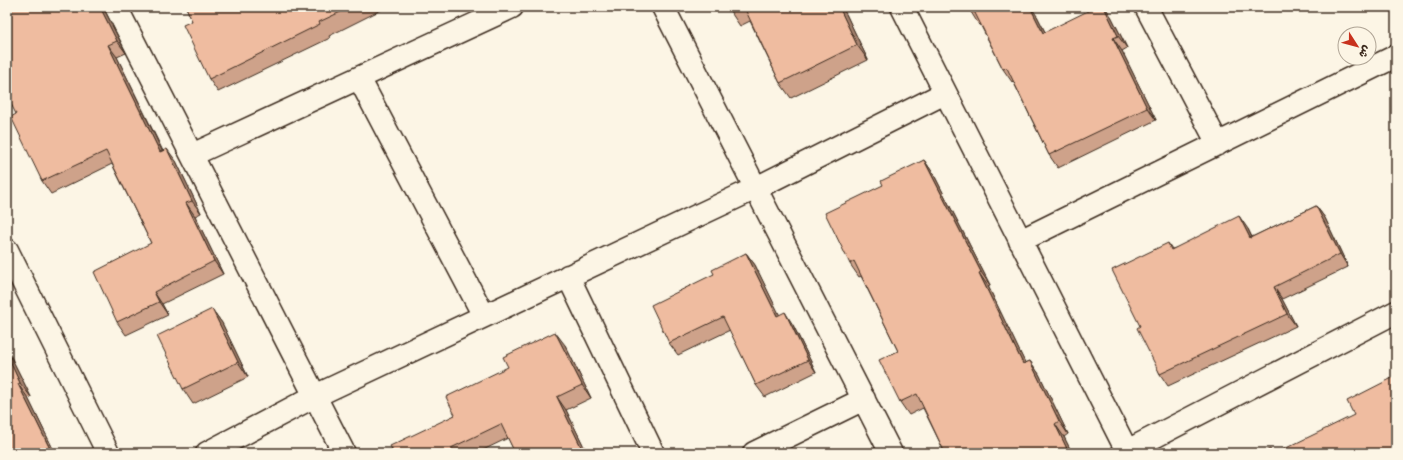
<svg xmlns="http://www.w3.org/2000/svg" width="1403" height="460" viewBox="0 0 1403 460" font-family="'Playpen Sans','Playpen Sans Arabic',sans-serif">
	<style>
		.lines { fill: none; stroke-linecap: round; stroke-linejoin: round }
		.minor-casing { stroke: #3b2a1e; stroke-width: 25 }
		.minor { stroke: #fcf5e5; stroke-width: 22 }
		.wall { fill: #cea28a; stroke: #3b2a1e }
		.shaded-wall { fill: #a78470; stroke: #3b2a1e }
		.building { fill: #efbca0; stroke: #3b2a1e }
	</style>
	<rect width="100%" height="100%" fill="#fcf5e5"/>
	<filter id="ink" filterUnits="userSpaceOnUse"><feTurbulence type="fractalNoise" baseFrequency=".025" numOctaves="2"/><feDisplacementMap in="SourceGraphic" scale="8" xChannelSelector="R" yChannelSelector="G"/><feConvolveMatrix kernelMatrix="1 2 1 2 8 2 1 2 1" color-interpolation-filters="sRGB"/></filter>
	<g filter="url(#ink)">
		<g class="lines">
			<g class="minor-casing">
				<path id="minor" d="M 116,7 L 344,453
					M 663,7 L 891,453
					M 902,7 L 1128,453
					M 1146,7 L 1218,144
					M 359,78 L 484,316
					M 192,155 L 512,7
					M 1020,241 L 1396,56
					M 7,250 L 108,453
					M 568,276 L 653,453
					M 1127,451 L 1396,312
					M 207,453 L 315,396 L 756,188 L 945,93
					M 754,453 L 864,399"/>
			</g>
			<use href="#minor" class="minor"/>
		</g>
		<path class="wall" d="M 103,7 L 126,53 L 117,57 L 163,151 L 176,161 L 201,213 L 195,216 L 223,274 L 162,304 L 168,315 L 126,335 L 117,322 L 151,243 L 112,164 L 51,194 L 42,181 L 16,114 Z
			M 186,7 L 387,7 L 329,36 L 330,38 L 218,92 L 209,79 L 192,21 Z
			M 728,7 L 841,7 L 846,14 L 868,60 L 791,98 L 780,83 L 750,21 L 740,26 L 730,11 Z
			M 968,7 L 1037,16 L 1045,32 L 1111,16 L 1127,48 L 1122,51 L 1156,120 L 1058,168 L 1049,155 L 1013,81 L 1012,82 L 1003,69 L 980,24 L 979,25 L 971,12 Z
			M 924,160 L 933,173 L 990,285 L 988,286 L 1025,363 L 1030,361 L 1039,374 L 1068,434 L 1064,437 L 1072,453 L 945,453 L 923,408 L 909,415 L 900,402 L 898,351 L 861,276 L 859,277 L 850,264 L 883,185 Z
			M 1316,206 L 1325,218 L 1348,267 L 1282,299 L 1296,326 L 1168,386 L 1160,374 L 1140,326 L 1168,243 L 1172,249 L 1248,229 L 1252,237 Z
			M 746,253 L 755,265 L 779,315 L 793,325 L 816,372 L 765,397 L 756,385 L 730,330 L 678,355 L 669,343 L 714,274 Z
			M 212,309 L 222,323 L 248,377 L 193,404 L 183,389 Z
			M 565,345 L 591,398 L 566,410 L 587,453 L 515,453 L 508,438 L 477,453 L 394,453 L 455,415 Z
			M 7,349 L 31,397 L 28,398 L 55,453 L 7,453 Z"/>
		<path class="shaded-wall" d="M 100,7 L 103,7 L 126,53 L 117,41 Z
			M 839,7 L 841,7 L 846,14 L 868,60 L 857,45 Z
			M 1030,7 L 1031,7 L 1037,16 L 1052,46 L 1043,33 Z
			M 1104,7 L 1105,7 L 1111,16 L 1127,48 L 1118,36 Z
			M 1113,38 L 1122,51 L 1156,120 L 1147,108 Z
			M 108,45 L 117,57 L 169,165 L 160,152 Z
			M 167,149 L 176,161 L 201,213 L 192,201 Z
			M 924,160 L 933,173 L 990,285 L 981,272 Z
			M 186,203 L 195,216 L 223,274 L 214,261 Z
			M 1316,206 L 1325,218 L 1348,267 L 1340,254 Z
			M 1239,216 L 1248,229 L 1258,251 L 1250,238 Z
			M 746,253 L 755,265 L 786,328 L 777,316 Z
			M 979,273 L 988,286 L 1032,377 L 1023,364 Z
			M 1274,287 L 1282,299 L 1296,326 L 1287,314 Z
			M 154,292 L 162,304 L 168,315 L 159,302 Z
			M 212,309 L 222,323 L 248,377 L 238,362 Z
			M 785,312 L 793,325 L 816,372 L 808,360 Z
			M 555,332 L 565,345 L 591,398 L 582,385 Z
			M 7,349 L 31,397 L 20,383 L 7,355 Z
			M 1030,361 L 1039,374 L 1068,434 L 1059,421 Z
			M 18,384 L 28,398 L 55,453 L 52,453 Z
			M 557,397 L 566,410 L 587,453 L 584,453 Z
			M 1055,424 L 1064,437 L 1072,453 L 1069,453 Z"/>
		<path class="building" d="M 7,7 L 100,7 L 117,41 L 108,45 L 160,152 L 167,149 L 192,201 L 186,203 L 214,261 L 154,292 L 159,302 L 117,322 L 94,272 L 151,243 L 106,151 L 42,181 L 11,117 L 16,114 L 7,96 Z
			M 186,7 L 351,7 L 319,22 L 320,24 L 209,79 L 183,25 L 192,21 Z
			M 728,7 L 739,7 L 730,11 Z
			M 744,7 L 839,7 L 857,45 L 780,83 Z
			M 968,7 L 1030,7 L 1043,33 L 1096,7 L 1104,7 L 1118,36 L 1113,38 L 1147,108 L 1049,155 L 1007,68 L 1003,69 L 974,11 L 971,12 Z
			M 924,160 L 981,272 L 979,273 L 1023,364 L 1030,361 L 1059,421 L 1055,424 L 1069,453 L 945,453 L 917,394 L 900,402 L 879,360 L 898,351 L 854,261 L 850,264 L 825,213 L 883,185 L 881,181 Z
			M 1316,206 L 1340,254 L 1274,287 L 1287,314 L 1160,374 L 1137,328 L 1140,326 L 1112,270 L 1168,243 L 1171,250 L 1239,216 L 1250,238 Z
			M 746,253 L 777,316 L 785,312 L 808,360 L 756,385 L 723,317 L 669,343 L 651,305 L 714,274 L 712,270 Z
			M 212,309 L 238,362 L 183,389 L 157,336 Z
			M 555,332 L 582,385 L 557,397 L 584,453 L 515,453 L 501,424 L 451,448 L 454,453 L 394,453 L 390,446 L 455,415 L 446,397 L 508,367 L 503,357 Z
			M 7,355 L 20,383 L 18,384 L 52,453 L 7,453 Z
			M 1396,376 L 1396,453 L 1276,453 L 1354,415 L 1347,401 Z
			M 1270,449 L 1272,453 L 1261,453 Z"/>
	</g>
	<rect width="1403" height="460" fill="none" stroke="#fcf5e5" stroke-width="24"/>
	<rect x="12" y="12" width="1379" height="436" fill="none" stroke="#3b2a1e" stroke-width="1.5" filter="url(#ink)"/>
	<g transform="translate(1357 46) rotate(126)"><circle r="19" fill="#fcf5e5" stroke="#afa495"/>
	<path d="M0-3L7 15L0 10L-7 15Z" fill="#c8321e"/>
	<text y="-6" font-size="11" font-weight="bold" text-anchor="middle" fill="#3b2a1e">ش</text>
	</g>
</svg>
